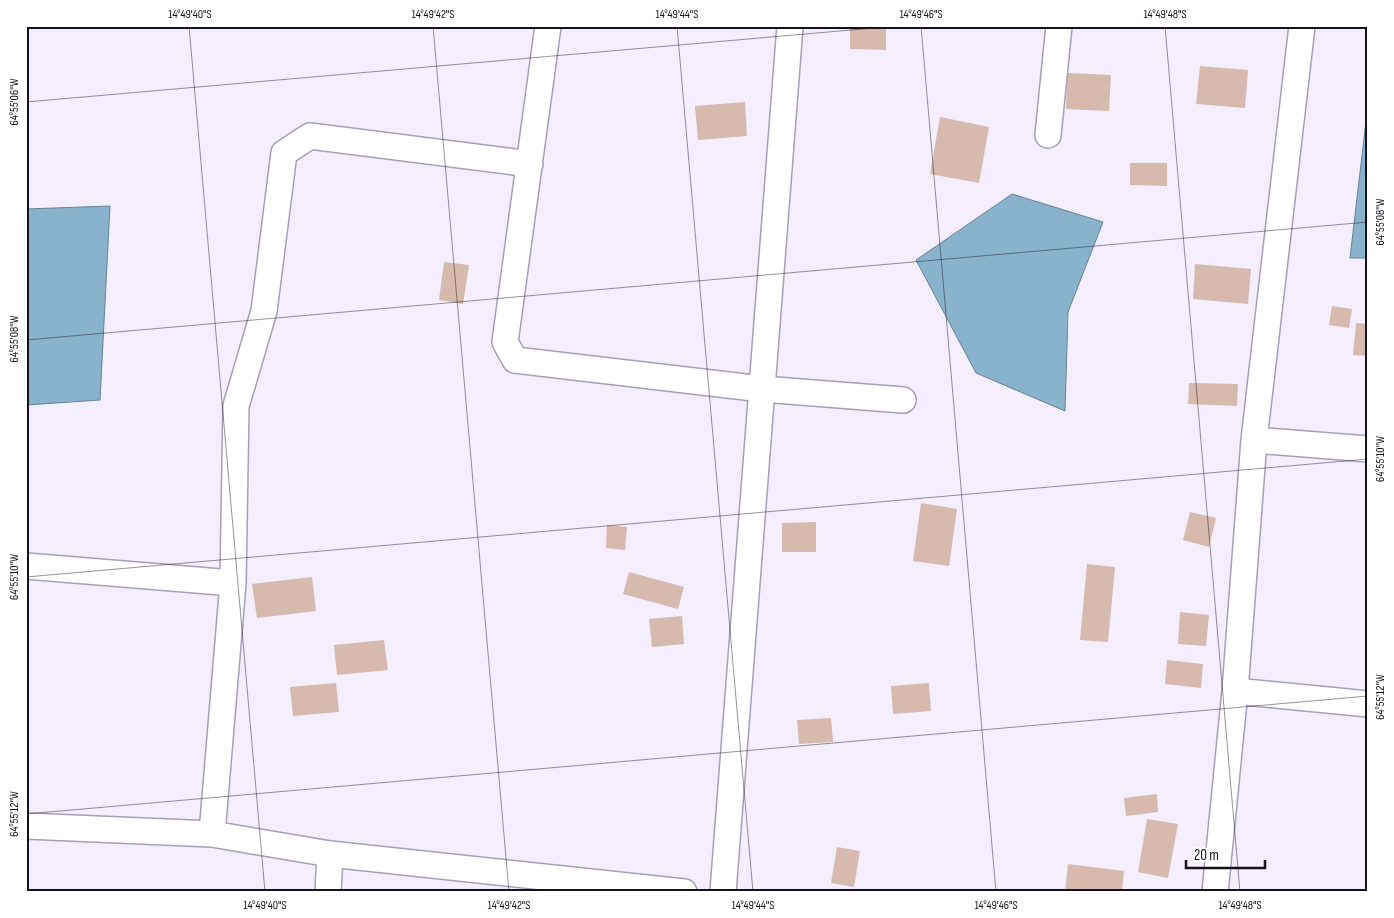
<svg xmlns="http://www.w3.org/2000/svg" width="1394" height="918" viewBox="0 0 1394 918" font-family="'Sofia Sans Condensed',sans-serif">
	<style>
		.water { fill: #89b2cc; stroke: #668297 }
		.building { fill: #d5baad }
		.lines { fill: none; stroke-linecap: round; stroke-linejoin: round }
		.street-casing { stroke: #a89fb6; stroke-width: 28 }
		.street { stroke: #fff; stroke-width: 25 }
		.ticks { fill: none; stroke: #16121b; stroke-width: 1; stroke-opacity: 0.45 }
		.neatline { fill: none; stroke: #16121b; stroke-width: 2 }
		.ticks-label { font-size: 12px; text-anchor: middle; fill: #16121b }
	</style>
	<rect width="100%" height="100%" fill="#f4eefe"/>
	<path class="water" d="M 1368,104 L 1368,258 L 1350,258 Z
		M 1012,194 L 1103,222 L 1068,312 L 1065,411 L 976,373 L 916,260 Z
		M 110,206 L 100,400 L 26,405 L 26,209 Z"/>
	<path class="building" d="M 850,26 L 886,26 L 886,50 L 850,49 Z
		M 1200,66 L 1248,70 L 1245,108 L 1196,104 Z
		M 1067,73 L 1111,75 L 1109,111 L 1066,109 Z
		M 745,102 L 747,136 L 698,140 L 695,106 Z
		M 940,117 L 989,127 L 979,183 L 930,174 Z
		M 1130,163 L 1167,163 L 1167,186 L 1130,185 Z
		M 444,262 L 469,265 L 463,304 L 439,300 Z
		M 1195,264 L 1251,269 L 1248,304 L 1193,299 Z
		M 1332,306 L 1352,309 L 1349,328 L 1329,325 Z
		M 1356,323 L 1368,324 L 1368,356 L 1353,355 Z
		M 1189,383 L 1238,384 L 1237,406 L 1188,404 Z
		M 921,503 L 957,509 L 949,566 L 913,561 Z
		M 1190,512 L 1216,518 L 1209,547 L 1183,540 Z
		M 816,522 L 816,552 L 782,552 L 782,523 Z
		M 607,525 L 627,527 L 625,550 L 606,548 Z
		M 1087,564 L 1115,567 L 1108,642 L 1080,640 Z
		M 629,572 L 684,587 L 678,609 L 623,594 Z
		M 312,577 L 316,611 L 257,618 L 252,584 Z
		M 1180,612 L 1209,615 L 1206,646 L 1178,644 Z
		M 682,616 L 684,644 L 652,647 L 649,619 Z
		M 384,640 L 388,670 L 337,675 L 334,645 Z
		M 1167,660 L 1203,664 L 1201,688 L 1165,684 Z
		M 336,683 L 339,712 L 293,716 L 290,687 Z
		M 929,683 L 931,711 L 893,714 L 891,686 Z
		M 831,718 L 833,742 L 799,744 L 797,720 Z
		M 1157,794 L 1158,812 L 1126,816 L 1124,798 Z
		M 1147,819 L 1178,824 L 1168,878 L 1138,872 Z
		M 837,847 L 860,851 L 854,887 L 831,883 Z
		M 1068,864 L 1124,871 L 1122,892 L 1065,892 Z"/>
	<g class="lines">
		<g class="street-casing">
			<path id="street" d="M 548,26 L 505,342 L 515,360 L 762,389 L 903,400
				M 1048,135 L 1059,26
				M 1254,440 L 1368,449
				M 26,566 L 233,583
				M 1235,691 L 1368,704
				M 26,826 L 212,834 L 330,854 L 684,892
				M 212,834 L 233,583 L 236,406 L 264,311 L 284,153 L 310,136 L 530,164
				M 328,892 L 330,854
				M 723,892 L 790,26
				M 1215,892 L 1235,691 L 1254,440 L 1302,26"/>
		</g>
		<use href="#street" class="street"/>
	</g>
	<path class="ticks" d="M 189,26 L 265,892M 433,26 L 509,892M 677,26 L 753,892M 921,26 L 996,892M 1165,26 L 1240,892M 26,102 L 897,26M 26,340 L 1368,222M 26,577 L 1368,459M 26,814 L 1368,696"/>
	<rect width="1394" height="918" fill="none" stroke="#ffffff" stroke-width="55"/>
	<path d="M1186 860v8h79v-8" fill="none" stroke="#16121b" stroke-width="2.5"/>
	<text x="1194" y="860" font-size="15" fill="#16121b" stroke="#ffffff" stroke-width="4" paint-order="stroke">20 m</text>
	<rect x="28" y="28" width="1338" height="862" class="neatline"/>
	<g class="ticks-label">
		<text x="190" y="18">14°49'40"S</text>
		<text x="433" y="18">14°49'42"S</text>
		<text x="677" y="18">14°49'44"S</text>
		<text x="921" y="18">14°49'46"S</text>
		<text x="1165" y="18">14°49'48"S</text>
		<text transform="translate(14 102) rotate(-90)" y="4">64°55'06"W</text>
		<text transform="translate(1380 222) rotate(-90)" y="4">64°55'08"W</text>
		<text transform="translate(14 339) rotate(-90)" y="4">64°55'08"W</text>
		<text transform="translate(1380 459) rotate(-90)" y="4">64°55'10"W</text>
		<text transform="translate(14 577) rotate(-90)" y="4">64°55'10"W</text>
		<text transform="translate(1380 697) rotate(-90)" y="4">64°55'12"W</text>
		<text transform="translate(14 814) rotate(-90)" y="4">64°55'12"W</text>
		<text x="265" y="909">14°49'40"S</text>
		<text x="509" y="909">14°49'42"S</text>
		<text x="753" y="909">14°49'44"S</text>
		<text x="996" y="909">14°49'46"S</text>
		<text x="1240" y="909">14°49'48"S</text>
	</g>
</svg>
